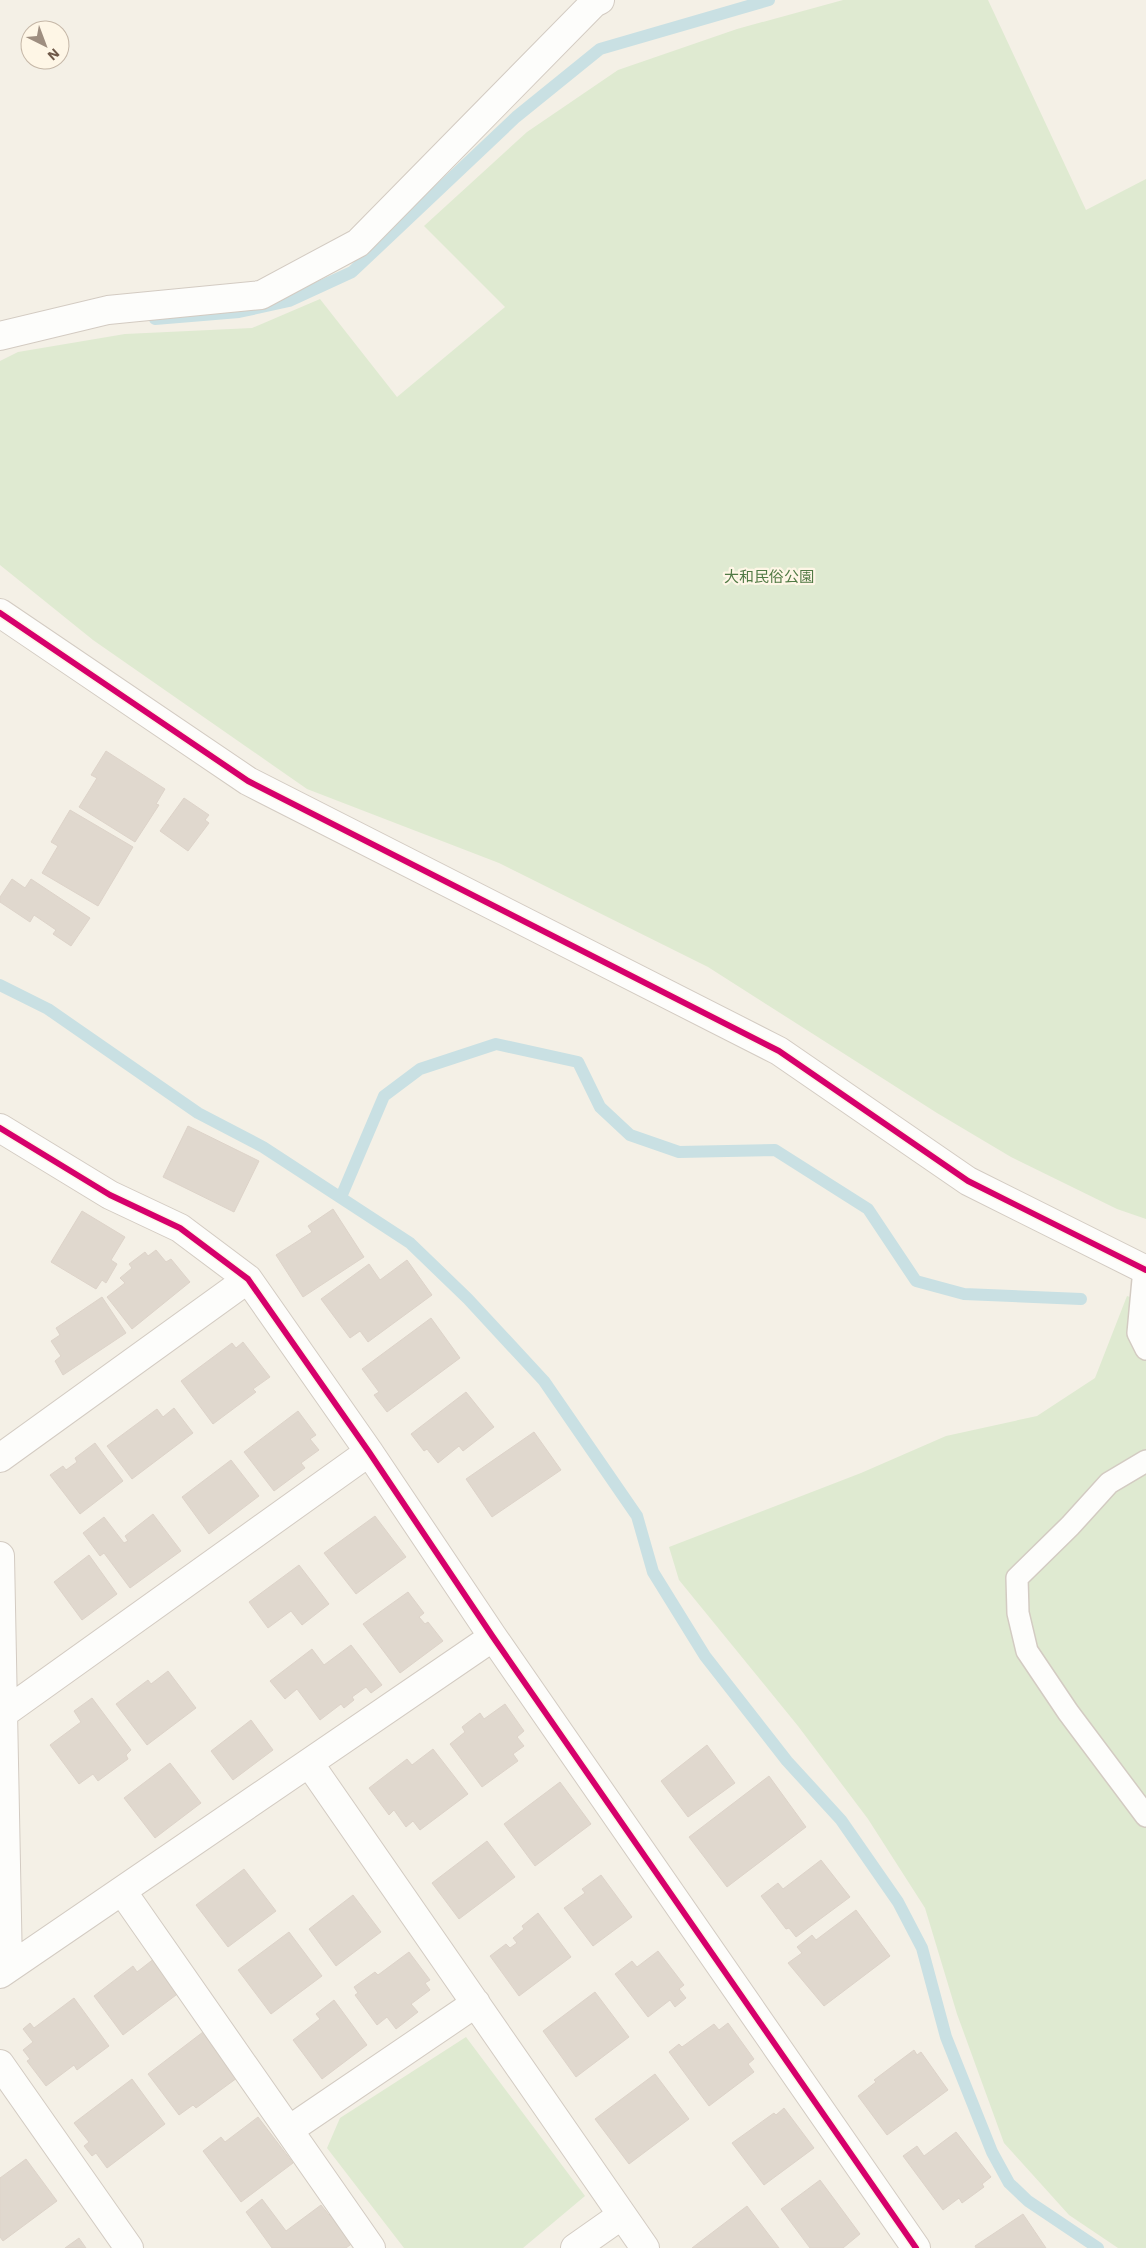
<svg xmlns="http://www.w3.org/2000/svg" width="1146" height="2248" viewBox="0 0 1146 2248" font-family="'Work Sans','Noto Sans JP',sans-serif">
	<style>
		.green { fill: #dfead1 }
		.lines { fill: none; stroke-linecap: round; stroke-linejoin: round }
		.stream { stroke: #c9e0e3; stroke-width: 12 }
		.building { fill: #e0d8ce; stroke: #ddd3c9 }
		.service-casing { stroke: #d3cbc2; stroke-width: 24 }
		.minor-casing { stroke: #d3cbc2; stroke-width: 30 }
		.tertiary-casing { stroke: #d3cbc2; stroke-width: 30 }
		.service { stroke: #fdfdfb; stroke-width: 21 }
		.minor { stroke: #fdfdfb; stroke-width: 28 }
		.tertiary { stroke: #fdfdfb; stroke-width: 28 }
		.cycleway-casing { stroke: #fef6e6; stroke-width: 9 }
		.cycleway { stroke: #d6006c; stroke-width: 6 }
		.labels { text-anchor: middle; stroke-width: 4.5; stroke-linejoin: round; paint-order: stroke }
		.park-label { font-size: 15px; fill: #517a45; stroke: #fef6e6 }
	</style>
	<rect width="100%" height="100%" fill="#f4f0e6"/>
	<path class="green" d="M 843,0 L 988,0 L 1086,210 L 1146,179 L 1146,1219 L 1117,1209 L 1011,1157 L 937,1113 L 708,967 L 499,863 L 307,789 L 93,640 L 0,565 L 0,361 L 18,352 L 125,334 L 252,328 L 320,299 L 397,397 L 505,307 L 424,226 L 527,132 L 618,70 L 737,29 Z
		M 1127,1296 L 1146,1302 L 1146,2248 L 1118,2248 L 1069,2215 L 1004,2143 L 957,2014 L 925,1908 L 868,1819 L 798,1726 L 679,1580 L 669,1547 L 861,1473 L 946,1436 L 1037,1416 L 1095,1378 Z
		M 466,2037 L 585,2196 L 523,2248 L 404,2248 L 327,2148 L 340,2118 Z"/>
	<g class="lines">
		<path class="stream" d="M 155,319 L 239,312 L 289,301 L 352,272 L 516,117 L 600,49 L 769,0
			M 0,985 L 48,1009 L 198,1113 L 263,1147 L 410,1243 L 468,1299 L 544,1381 L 637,1516 L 653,1572 L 705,1656 L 787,1761 L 841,1820 L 898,1902 L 922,1948 L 946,2037 L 992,2152 L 1009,2183 L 1028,2201 L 1098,2248
			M 341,1197 L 384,1096 L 420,1069 L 496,1044 L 578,1062 L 600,1107 L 630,1135 L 679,1152 L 775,1150 L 868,1209 L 916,1281 L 964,1294 L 1081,1299"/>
	</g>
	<path class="building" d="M 106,751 L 165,789 L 156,804 L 159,805 L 135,842 L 79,807 L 97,778 L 91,775 Z
		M 184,798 L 209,815 L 205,820 L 209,823 L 188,851 L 160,831 Z
		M 70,810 L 133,847 L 98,906 L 42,873 L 58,846 L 51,842 Z
		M 12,879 L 25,888 L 31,879 L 90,918 L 71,946 L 53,934 L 56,930 L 34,915 L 30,922 L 0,902 L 0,897 Z
		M 188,1126 L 259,1161 L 234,1212 L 163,1177 Z
		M 333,1209 L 364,1257 L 303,1297 L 276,1255 L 312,1232 L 308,1226 Z
		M 82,1211 L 125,1237 L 111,1260 L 117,1264 L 106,1283 L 102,1280 L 96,1289 L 51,1262 Z
		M 156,1250 L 166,1262 L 171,1259 L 190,1282 L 132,1329 L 107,1297 L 125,1283 L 120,1278 L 132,1268 L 129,1264 L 145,1252 L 148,1256 Z
		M 407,1260 L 432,1295 L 368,1342 L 360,1331 L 350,1338 L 321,1299 L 369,1264 L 380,1280 Z
		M 102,1297 L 126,1333 L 63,1375 L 55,1361 L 61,1356 L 51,1341 L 60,1335 L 56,1328 Z
		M 431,1318 L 460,1358 L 387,1412 L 374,1395 L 379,1392 L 362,1369 Z
		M 243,1342 L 270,1377 L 253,1389 L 256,1392 L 213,1424 L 181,1381 L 232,1343 L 236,1348 Z
		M 466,1392 L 494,1427 L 463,1451 L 459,1446 L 438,1463 L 427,1449 L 424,1451 L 411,1434 Z
		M 174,1408 L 193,1433 L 132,1479 L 107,1446 L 157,1409 L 163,1417 Z
		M 298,1411 L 316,1435 L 310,1439 L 319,1450 L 301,1463 L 305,1468 L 274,1491 L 244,1452 Z
		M 534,1432 L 561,1470 L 492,1517 L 466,1479 Z
		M 95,1443 L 123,1481 L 80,1514 L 50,1475 L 63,1466 L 66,1470 L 77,1462 L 75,1458 Z
		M 231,1460 L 259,1496 L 209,1534 L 182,1497 Z
		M 153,1514 L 181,1551 L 130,1588 L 104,1553 L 100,1556 L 83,1533 L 104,1517 L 124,1543 L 128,1541 L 125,1536 Z
		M 375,1516 L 406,1557 L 356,1594 L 324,1553 Z
		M 89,1555 L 117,1594 L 82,1620 L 54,1582 Z
		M 299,1565 L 329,1604 L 302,1625 L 291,1611 L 268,1628 L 249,1602 Z
		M 408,1592 L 424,1613 L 419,1617 L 425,1624 L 428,1622 L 443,1641 L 400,1673 L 363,1624 Z
		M 351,1645 L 382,1685 L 371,1693 L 366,1687 L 352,1697 L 354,1700 L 344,1708 L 341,1704 L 320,1720 L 297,1689 L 285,1699 L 270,1681 L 312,1649 L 324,1665 Z
		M 168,1671 L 196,1708 L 147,1745 L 116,1704 L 148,1680 L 151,1684 Z
		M 92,1698 L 131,1750 L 126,1755 L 128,1759 L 98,1781 L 93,1774 L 79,1784 L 50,1745 L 81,1722 L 74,1711 Z
		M 505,1704 L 524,1731 L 517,1737 L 524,1746 L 513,1754 L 518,1761 L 482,1787 L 450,1744 L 465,1732 L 462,1727 L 480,1713 L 484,1719 Z
		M 251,1720 L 273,1750 L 233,1780 L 211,1751 Z
		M 707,1745 L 735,1783 L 688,1817 L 661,1781 Z
		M 433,1749 L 468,1794 L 420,1830 L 413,1821 L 406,1827 L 394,1810 L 389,1815 L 369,1788 L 407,1759 L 412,1765 Z
		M 170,1763 L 201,1803 L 155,1838 L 124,1798 Z
		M 769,1776 L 806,1827 L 727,1887 L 689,1837 Z
		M 560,1782 L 591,1824 L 535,1866 L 504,1824 Z
		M 487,1841 L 515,1877 L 459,1919 L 432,1883 Z
		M 821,1860 L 850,1897 L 796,1937 L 789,1928 L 786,1929 L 761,1896 L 778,1883 L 783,1889 Z
		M 244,1869 L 276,1911 L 228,1947 L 196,1905 Z
		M 601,1875 L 632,1917 L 593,1946 L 564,1908 L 585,1893 L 582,1889 Z
		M 353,1895 L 381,1932 L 336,1966 L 309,1929 Z
		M 856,1910 L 890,1956 L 824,2006 L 788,1963 L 802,1953 L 797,1947 L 812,1935 L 816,1940 Z
		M 538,1913 L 571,1957 L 519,1996 L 490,1956 L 506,1944 L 510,1948 L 517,1943 L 513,1938 L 524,1929 L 522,1926 Z
		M 289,1932 L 322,1976 L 271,2014 L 238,1970 Z
		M 658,1951 L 684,1985 L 679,1989 L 686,1998 L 675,2007 L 670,2000 L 648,2017 L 615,1974 L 632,1961 L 637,1967 Z
		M 409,1952 L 430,1980 L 425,1983 L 430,1990 L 411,2004 L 418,2012 L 396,2029 L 387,2017 L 377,2025 L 355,1995 L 358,1993 L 354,1987 L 375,1972 L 378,1975 Z
		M 155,1958 L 180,1992 L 123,2035 L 94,1996 L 133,1966 L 137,1972 Z
		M 595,1992 L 629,2037 L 576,2077 L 543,2031 Z
		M 74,1998 L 109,2046 L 77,2070 L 74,2065 L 46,2086 L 27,2061 L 30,2059 L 23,2050 L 33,2042 L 23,2029 L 30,2023 L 34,2028 Z
		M 334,2000 L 367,2045 L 322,2079 L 293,2040 L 320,2019 L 316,2014 Z
		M 728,2023 L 754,2059 L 748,2064 L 754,2072 L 709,2106 L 669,2052 L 679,2044 L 682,2047 L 714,2024 L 719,2030 Z
		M 203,2032 L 237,2078 L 196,2108 L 193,2105 L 179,2115 L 148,2074 Z
		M 914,2050 L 917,2055 L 921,2052 L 948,2090 L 887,2135 L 858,2096 L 876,2082 L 874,2080 Z
		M 655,2074 L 689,2119 L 629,2164 L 595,2119 Z
		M 132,2079 L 165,2124 L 107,2168 L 96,2153 L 92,2156 L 84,2146 L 89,2142 L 74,2123 Z
		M 784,2108 L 814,2148 L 764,2185 L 732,2143 L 774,2113 L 776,2115 Z
		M 258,2117 L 293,2163 L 241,2202 L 203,2151 L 221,2137 L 225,2142 Z
		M 956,2132 L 991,2177 L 982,2184 L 984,2187 L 962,2203 L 959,2198 L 943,2210 L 903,2156 L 917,2146 L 924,2156 Z
		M 26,2159 L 57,2201 L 3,2241 L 0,2237 L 0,2178 Z
		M 820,2180 L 860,2234 L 843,2248 L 810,2248 L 781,2209 Z
		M 262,2199 L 286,2231 L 321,2205 L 329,2215 L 332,2212 L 354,2242 L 346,2248 L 272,2248 L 246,2212 Z
		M 747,2206 L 779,2248 L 692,2248 Z
		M 1023,2214 L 1046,2248 L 976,2248 L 975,2246 Z
		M 79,2238 L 86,2248 L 65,2248 Z"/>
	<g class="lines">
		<g class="service-casing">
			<path id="service" d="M 1144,1269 L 1138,1333 L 1146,1349
				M 1146,1461 L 1109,1483 L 1070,1526 L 1017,1578 L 1018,1613 L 1027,1651 L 1068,1712 L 1146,1816"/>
		</g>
		<g class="minor-casing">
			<path id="minor" d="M 0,336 L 108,310 L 261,295 L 358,243 L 594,3 L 600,0
				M 0,1128 L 110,1195 L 180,1228 L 248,1279 L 369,1452 L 493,1637 L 916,2248
				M 0,1458 L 248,1279
				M 0,1556 L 8,1968
				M 4,1713 L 369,1452
				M 309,1763 L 645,2248
				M 122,1891 L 371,2248
				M 0,1974 L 493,1637
				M 0,2064 L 129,2248
				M 289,2130 L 476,2003
				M 575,2248 L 622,2215"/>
		</g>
		<g class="tertiary-casing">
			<path id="tertiary" d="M 0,613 L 248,781 L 779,1051 L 968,1181 L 1146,1270"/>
		</g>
		<use href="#service" class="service"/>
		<use href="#minor" class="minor"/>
		<use href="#tertiary" class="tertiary"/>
		<g class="cycleway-casing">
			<path id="cycleway" d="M 0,613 L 248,781 L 779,1051 L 968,1181 L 1146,1270
				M 0,1128 L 110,1195 L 180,1228 L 248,1279 L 369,1452 L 493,1637 L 916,2248"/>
		</g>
		<use href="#cycleway" class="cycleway"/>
	</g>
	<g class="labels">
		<g class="park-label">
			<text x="769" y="582">大和民俗公園</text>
		</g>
	</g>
	<g transform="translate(45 45) rotate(138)"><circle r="24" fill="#fef6e6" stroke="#c5b7a7"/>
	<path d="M0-4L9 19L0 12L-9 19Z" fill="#9e8e80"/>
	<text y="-8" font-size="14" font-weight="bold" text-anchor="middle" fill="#6f5949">N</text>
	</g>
</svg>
